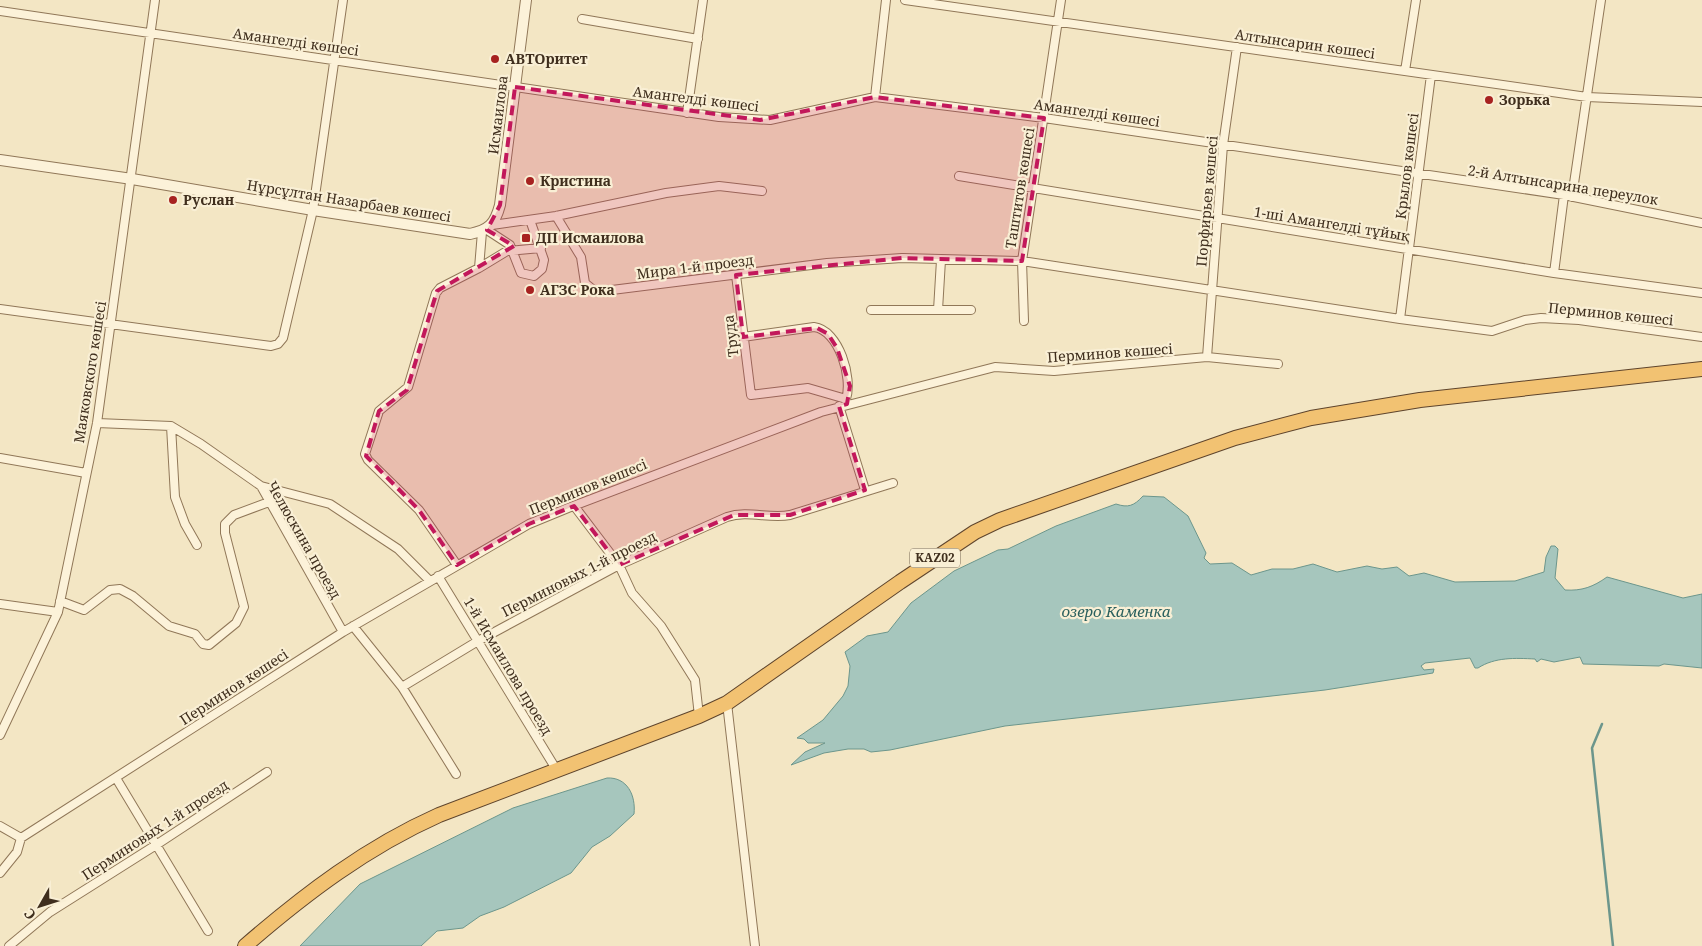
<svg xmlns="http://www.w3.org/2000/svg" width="1702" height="946" viewBox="0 0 1702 946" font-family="'Noto Serif',serif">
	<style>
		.water { fill: #a6c6bd; stroke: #6c968c }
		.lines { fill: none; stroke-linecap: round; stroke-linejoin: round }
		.stream { stroke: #6c968c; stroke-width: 2.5 }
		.minor-casing { stroke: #907758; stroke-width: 10 }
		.tertiary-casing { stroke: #907758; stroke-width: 12 }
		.trunk-casing { stroke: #5e442c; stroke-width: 16 }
		.minor { stroke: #fcf2d9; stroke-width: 8 }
		.tertiary { stroke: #fcf2d9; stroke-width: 10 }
		.trunk { stroke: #f2c272; stroke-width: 14 }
		.marked { fill: #c2185b; fill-opacity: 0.2; stroke: #c2185b; stroke-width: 4; stroke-dasharray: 10 6; stroke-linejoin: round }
		.poi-dot { fill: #a72220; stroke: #f9efd5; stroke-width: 2 }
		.labels { text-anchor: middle; stroke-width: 4.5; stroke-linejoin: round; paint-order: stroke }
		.shield { fill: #f9efd5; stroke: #776854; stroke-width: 1 }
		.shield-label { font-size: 12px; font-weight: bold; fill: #3f2e1d }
		.street-label { font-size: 14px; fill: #3f2e1d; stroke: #f9efd5 }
		.poi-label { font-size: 14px; font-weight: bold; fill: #3f2e1d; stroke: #f9efd5; text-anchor: start }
		.water-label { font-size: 15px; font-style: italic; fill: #2b605e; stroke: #f9efd5 }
	</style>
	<rect width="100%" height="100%" fill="#f3e6c4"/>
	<path class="water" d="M 1143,496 L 1164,497 L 1188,516 L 1206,553 L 1204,558 L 1210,564 L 1232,563 L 1251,575 L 1272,569 L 1293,569 L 1313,564 L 1337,572 L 1367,566 L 1382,569 L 1397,567 L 1409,576 L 1424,573 L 1455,582 L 1515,581 L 1544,572 L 1546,557 L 1551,546 L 1555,546 L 1558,549 L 1555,578 L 1565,590 C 1582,591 1593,587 1607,577 L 1683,598 L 1702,594 L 1702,668 L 1664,664 L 1659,666 L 1583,664 L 1580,657 L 1554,662 L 1541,659 L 1537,662 L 1535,659 C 1515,658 1495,657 1478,668 L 1475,668 L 1470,658 L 1425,663 L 1421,666 L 1424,670 L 1434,669 L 1433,673 L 1325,690 L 1005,726 L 890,750 L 871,752 L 864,749 L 848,749 L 824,753 L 791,765 L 805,752 L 825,743 L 808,743 L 804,739 L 797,738 L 823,720 L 843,696 L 848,686 L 850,666 L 845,652 L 867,636 L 888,632 L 911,603 L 954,571 L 998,550 L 1008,549 L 1056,526 L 1116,504 C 1128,508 1134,506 1143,496 Z
		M 607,778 C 627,777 636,795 634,814 L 610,836 L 592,847 L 571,873 L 504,907 L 480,916 L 463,928 L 437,931 L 421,946 L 300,946 L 360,884 L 513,808 Z"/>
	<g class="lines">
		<path class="stream" d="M 1602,724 L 1592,748 L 1613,946"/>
		<g class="minor-casing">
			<path id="minor" d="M 905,0 L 1587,97 L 1702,102
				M 0,11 L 719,117 L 770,120 L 875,97 L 1044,118 L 1564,195 L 1702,223
				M 582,19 L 698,39
				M 1405,71 L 1416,0
				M 875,97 L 886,0
				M 687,113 L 703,0
				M 959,176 L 1554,273 L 1702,293
				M 1572,197 L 1601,0
				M 556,216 L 581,257 L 585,283 L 596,292 L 827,263 L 902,258 L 1022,261 L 1400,319 L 1492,331 L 1525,320 L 1541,318 L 1579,320 L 1702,337
				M 492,225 L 556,216 L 666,193 L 719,186 L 762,191
				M 487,230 L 510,245 L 521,273 L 534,276 L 542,269 L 544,260 L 530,220
				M 479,268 L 507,251 L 541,248
				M 1554,273 L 1564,195
				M 736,275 L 751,395 L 808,388 L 846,399 L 847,404
				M 0,309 L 271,346 L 278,344 L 283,338 L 313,210 L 343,0
				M 871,310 L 971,310
				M 938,310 L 941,260
				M 1400,319 L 1431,75
				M 1024,321 L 1022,261 L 1061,0
				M 743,337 L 814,327 C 839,330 853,378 846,399
				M 1207,357 L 1223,145 L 1237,47
				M 839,406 L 865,490
				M 97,423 L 171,426 L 201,444 L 261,486 L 343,632
				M 171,426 L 175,497 L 185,524 L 197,545
				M 0,458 L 86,473
				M 261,486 L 330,504 L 398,549 L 430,581
				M 575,507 L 619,565 L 632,593 L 661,626 L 695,680 L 699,716
				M 457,565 L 419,510 L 368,460 L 365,454 L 379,411 L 408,387 L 436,293 L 440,288 L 479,268 L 482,232
				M 438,576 L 556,769
				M 60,601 L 84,610 L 110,590 L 120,589 L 133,596 L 169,626 L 195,634 L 203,644 L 209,645 L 236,623 L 244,607 L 225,533 L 225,524 L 234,515 L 269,502
				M 0,604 L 58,612
				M 353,626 L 402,687 L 456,774
				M 402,687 L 478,641 L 619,565 L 727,517 C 748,510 769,519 790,515 L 893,483
				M 727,703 L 755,946
				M 0,735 L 58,612 L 97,423 L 155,0
				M 116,778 L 208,931
				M 0,826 L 21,838
				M 0,873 L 17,852 L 21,838 L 343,632 L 529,524 L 568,508 L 821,412 L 995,367 L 1054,371 L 1207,357 L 1278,364
				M 9,946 L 50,912 L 156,845 L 267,772"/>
		</g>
		<g class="tertiary-casing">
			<path id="tertiary" d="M 0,160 L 132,179 L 313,210 L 470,234 C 489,230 495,224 500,205 L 526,0"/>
		</g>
		<g class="trunk-casing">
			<path id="trunk" d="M 245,946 C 305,894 367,847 439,815 L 699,716 L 727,703 L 900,582 L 975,532 L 1000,520 L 1235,438 L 1311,418 L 1420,400 L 1702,369"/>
		</g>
		<use href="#minor" class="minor"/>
		<use href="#tertiary" class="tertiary"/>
		<use href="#trunk" class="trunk"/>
	</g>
	<path class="marked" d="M 515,87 L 760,120 L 875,97 L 1044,118 L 1022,261 L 902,258 L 736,275 L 743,337 L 817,328 L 828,334 L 837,348 L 850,386 L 847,404 L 839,406 L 865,490 L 790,515 L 734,515 L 619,565 L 574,506 L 529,524 L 457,565 L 419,510 L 366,456 L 379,411 L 407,390 L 437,291 L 514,246 L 487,230 L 500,205 Z"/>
	<g class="poi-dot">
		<circle cx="495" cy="59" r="5"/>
		<circle cx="1489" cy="100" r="5"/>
		<circle cx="530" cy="181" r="5"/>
		<circle cx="173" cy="200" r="5"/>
		<rect x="521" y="233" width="10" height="10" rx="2.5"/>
		<circle cx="530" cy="290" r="5"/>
	</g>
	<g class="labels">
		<rect class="shield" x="910" y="548.5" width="50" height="19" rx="4"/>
		<g class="shield-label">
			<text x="935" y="562">KAZ02</text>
		</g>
		<g class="street-label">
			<text transform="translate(296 42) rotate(8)" y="5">Амангелді көшесі</text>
			<text transform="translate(1305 44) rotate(8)" y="5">Алтынсарин көшесі</text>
			<text transform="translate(696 99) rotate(7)" y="5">Амангелді көшесі</text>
			<text transform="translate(1097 113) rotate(8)" y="5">Амангелді көшесі</text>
			<text transform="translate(498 115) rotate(-83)" y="5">Исмаилова</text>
			<text transform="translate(1407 166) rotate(-83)" y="5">Крылов көшесі</text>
			<text transform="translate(1563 185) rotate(9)" y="5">2-й Алтынсарина переулок</text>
			<text transform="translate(1020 188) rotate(-81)" y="5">Таштитов көшесі</text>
			<text transform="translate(349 201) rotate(9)" y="5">Нұрсұлтан Назарбаев көшесі</text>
			<text transform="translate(1207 201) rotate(-85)" y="5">Порфирьев көшесі</text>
			<text transform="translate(1332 224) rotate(9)" y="5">1-ші Амангелді тұйық</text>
			<text transform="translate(695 267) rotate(-7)" y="5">Мира 1-й проезд</text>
			<text transform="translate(1611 314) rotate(6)" y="5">Перминов көшесі</text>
			<text transform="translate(731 336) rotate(-97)" y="5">Труда</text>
			<text transform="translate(1110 353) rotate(-4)" y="5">Перминов көшесі</text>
			<text transform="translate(90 372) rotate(-81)" y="5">Маяковского көшесі</text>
			<text transform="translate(588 487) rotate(-22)" y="5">Перминов көшесі</text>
			<text transform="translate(304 540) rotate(60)" y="5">Челюскина проезд</text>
			<text transform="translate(579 574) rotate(-27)" y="5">Перминовых 1-й проезд</text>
			<text transform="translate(508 666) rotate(59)" y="5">1-й Исмаилова проезд</text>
			<text transform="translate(234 687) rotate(-33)" y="5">Перминов көшесі</text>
			<text transform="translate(155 830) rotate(-33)" y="5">Перминовых 1-й проезд</text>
		</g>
		<g class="poi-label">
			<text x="505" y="64">АВТОритет</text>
			<text x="1499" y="105">Зорька</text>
			<text x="540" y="186">Кристина</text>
			<text x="183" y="205">Руслан</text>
			<text x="536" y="243">ДП Исмаилова</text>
			<text x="540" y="295">АГЗС Рока</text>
		</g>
		<g class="water-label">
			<text x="1116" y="617">озеро Каменка</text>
		</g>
	</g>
	<g transform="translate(40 906) rotate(231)" stroke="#f9efd5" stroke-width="4" paint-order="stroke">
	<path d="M0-4L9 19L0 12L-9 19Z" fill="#3f2e1d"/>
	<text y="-8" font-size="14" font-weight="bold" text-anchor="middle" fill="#3f2e1d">С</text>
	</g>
</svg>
